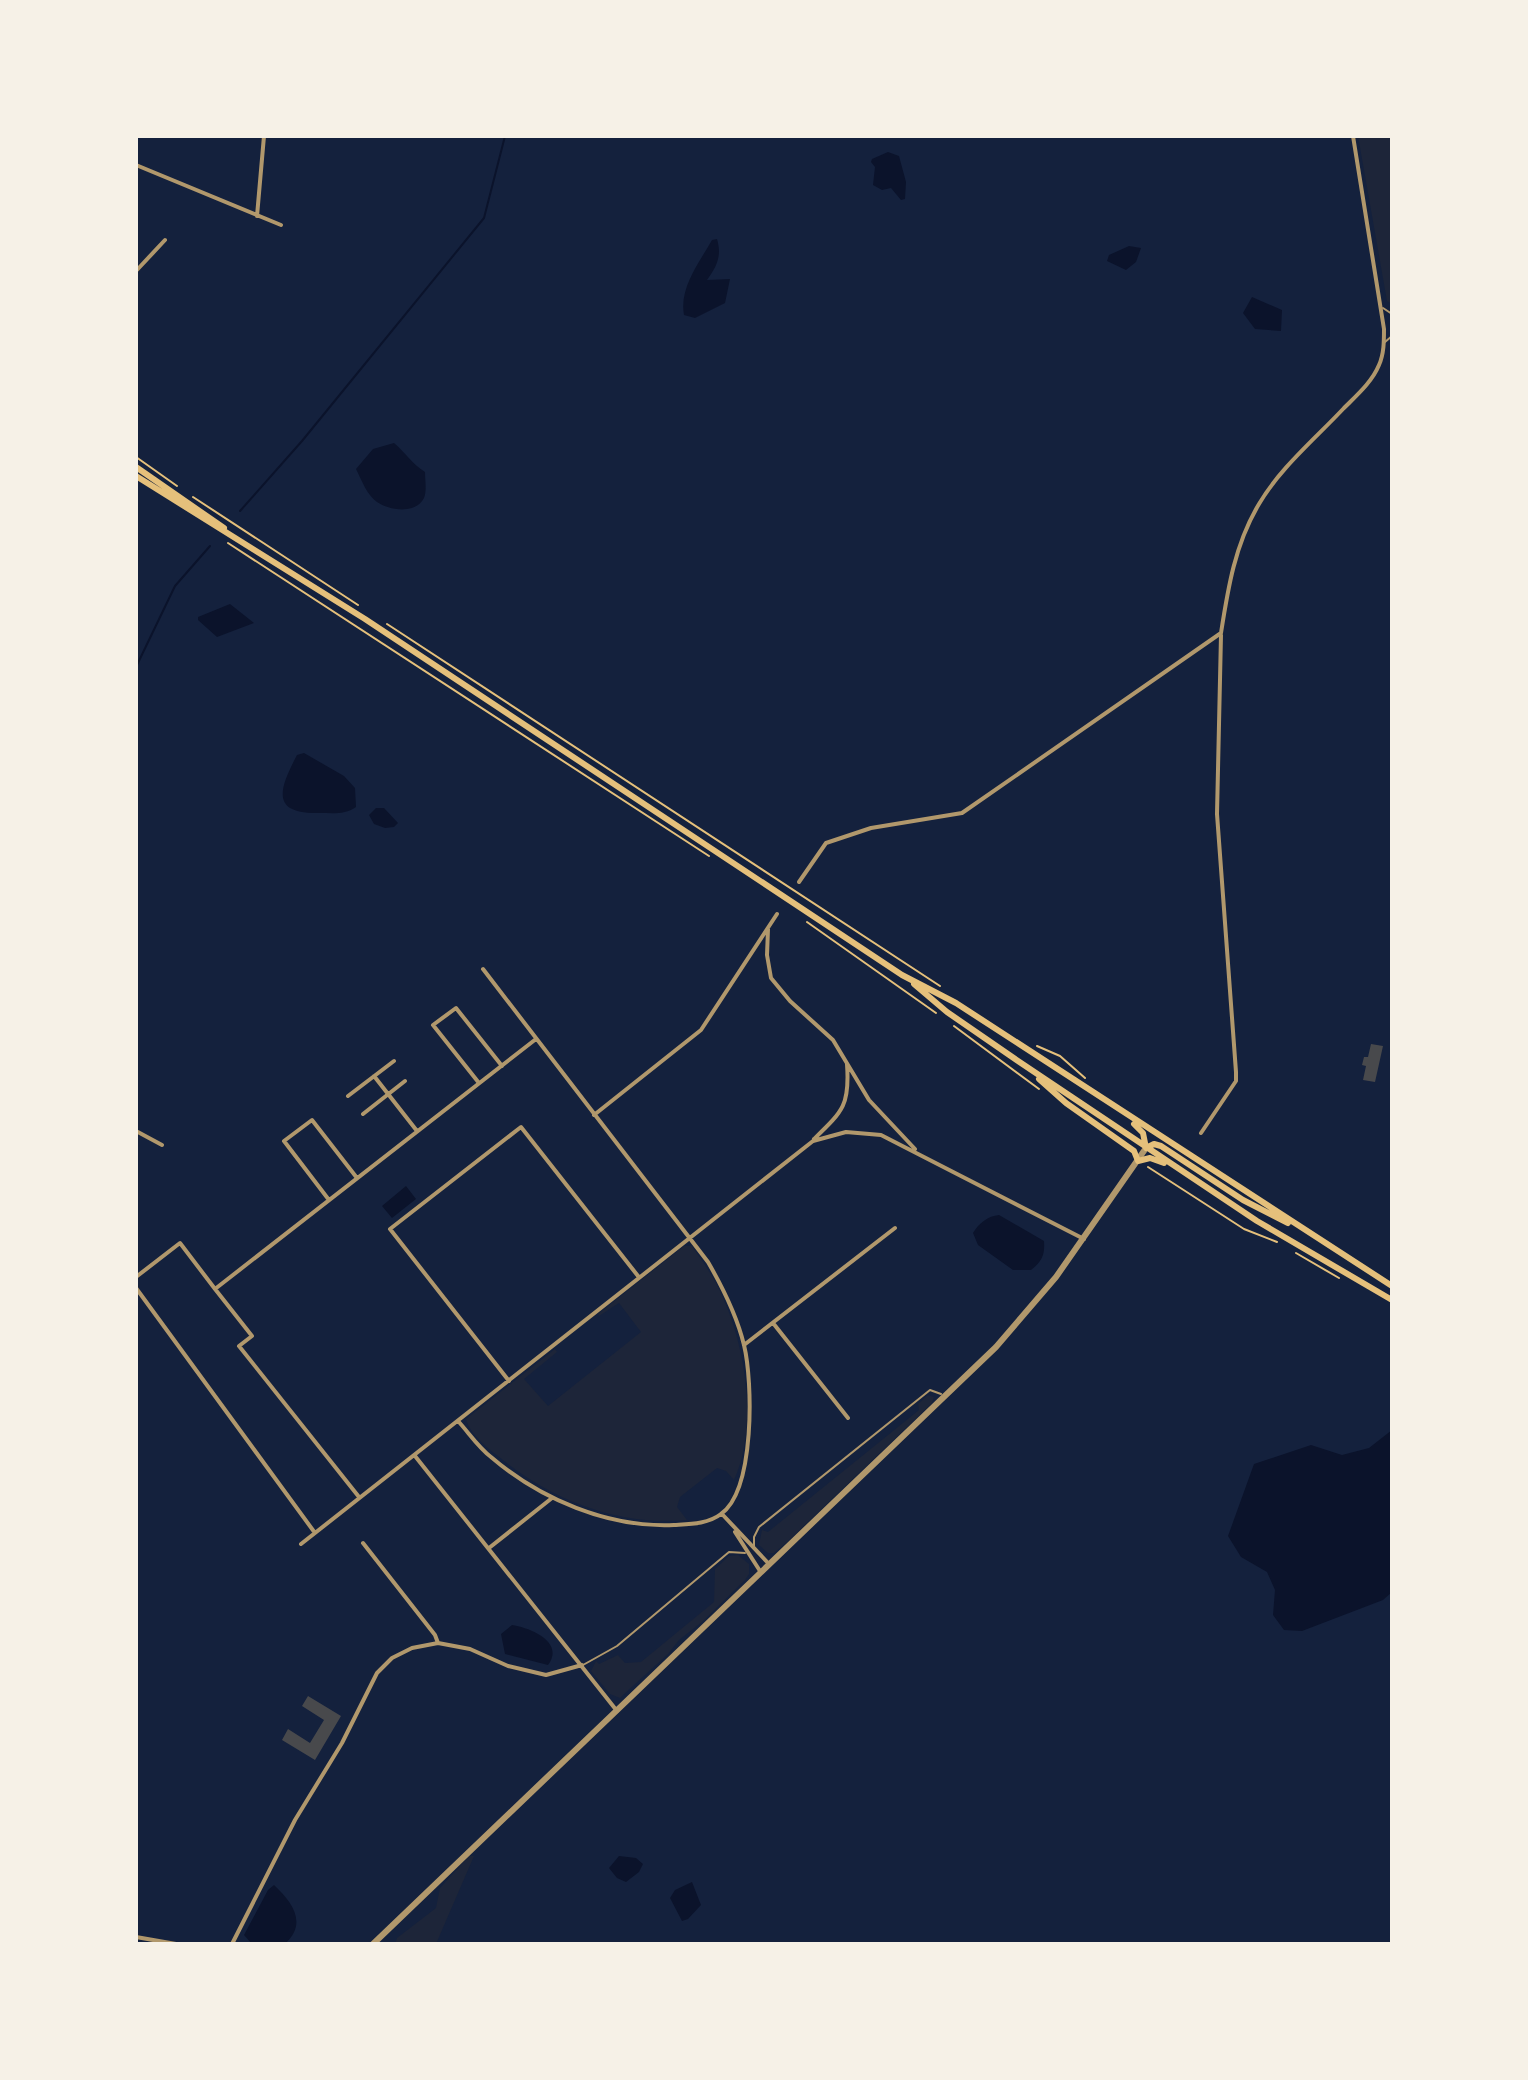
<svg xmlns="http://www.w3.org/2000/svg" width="1528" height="2080" viewBox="0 0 1528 2080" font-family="Roboto,sans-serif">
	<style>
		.green { fill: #1d2539 }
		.water { fill: #0b132b }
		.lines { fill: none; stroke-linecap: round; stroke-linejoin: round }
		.stream { stroke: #0b132b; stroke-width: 2 }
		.building { fill: #48494c }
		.path { stroke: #e5c07b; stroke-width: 2 }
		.service { stroke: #b1986c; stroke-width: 2 }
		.minor { stroke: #b1986c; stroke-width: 4 }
		.tertiary { stroke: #b1986c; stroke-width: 6 }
		.secondary { stroke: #e5c07b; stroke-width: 6 }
	</style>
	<rect width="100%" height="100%" fill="#14213d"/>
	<path class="green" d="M 1358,136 L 1392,136 L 1392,304 L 1387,301 Z
		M 684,1246 L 692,1246 C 700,1258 709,1270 716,1283 C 744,1336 760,1423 734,1480 L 726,1471 L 717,1468 L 680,1497 L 677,1507 L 687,1520 C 617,1526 551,1500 498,1456 C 486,1447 470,1434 466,1419 L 555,1349 L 557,1352 L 524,1379 L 548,1406 L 641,1332 L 619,1303 L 599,1316 L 598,1314 Z
		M 928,1395 L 934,1397 L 932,1403 L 787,1542 L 774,1553 L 768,1553 L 759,1545 L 762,1530 L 768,1532 L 919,1410 L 918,1404 Z
		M 738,1555 L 749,1564 L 749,1574 L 745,1580 L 702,1622 L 679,1640 L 668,1654 L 623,1695 L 620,1698 L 610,1694 L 591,1671 L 596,1661 L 599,1664 L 618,1655 L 625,1663 L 641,1662 L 714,1602 L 715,1569 L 729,1556 Z
		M 469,1856 L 474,1856 L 436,1944 L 395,1944 L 397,1938 L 436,1908 L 440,1888 Z"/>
	<path class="water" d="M 888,152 L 899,156 L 906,182 L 905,199 L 901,200 L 891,188 L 882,190 L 873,185 L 875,167 L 871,162 L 872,159 Z
		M 717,239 C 722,256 717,266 707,280 L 730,279 L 725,303 L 695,318 L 684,315 C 679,288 699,263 712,240 Z
		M 1129,246 L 1141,248 L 1136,262 L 1126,270 L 1107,261 L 1109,255 Z
		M 1252,297 L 1282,310 L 1281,331 L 1255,329 L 1243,313 Z
		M 394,443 C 406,453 412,464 425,472 C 425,480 427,490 424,498 C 416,514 390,511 377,502 C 367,495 362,481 356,469 L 373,449 Z
		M 230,604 L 254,623 L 217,637 L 198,620 L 198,617 Z
		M 304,753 L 344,776 L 355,788 L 356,807 C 345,815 333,813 319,813 C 269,814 280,788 297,755 Z
		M 376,808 L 384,808 L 398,823 L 394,827 L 385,828 L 374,824 L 369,815 Z
		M 406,1186 L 416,1199 L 392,1218 L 382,1206 Z
		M 999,1215 L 1044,1241 C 1045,1255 1042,1261 1031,1270 L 1013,1270 L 978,1245 L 973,1233 C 979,1223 988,1216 999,1215 Z
		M 1392,1430 L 1392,1592 L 1383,1600 L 1302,1631 L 1284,1630 L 1273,1615 L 1275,1590 L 1267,1572 L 1241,1557 L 1228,1536 L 1254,1464 L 1311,1445 L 1342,1455 L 1369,1448 Z
		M 512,1625 C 531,1628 565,1642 548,1665 L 505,1654 L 501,1634 Z
		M 619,1856 L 636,1858 L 643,1864 L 639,1872 L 626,1882 L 617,1878 L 609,1868 Z
		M 692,1882 L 701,1905 L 688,1919 L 682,1921 L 670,1898 L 675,1890 Z
		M 274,1885 C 292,1902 308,1923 285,1944 L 252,1944 L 244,1935 L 268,1890 Z"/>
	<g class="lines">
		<path class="stream" d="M 240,511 L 302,441 L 484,218 L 505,136
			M 136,667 L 175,586 L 210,546"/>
	</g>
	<path class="building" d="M 1371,1044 L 1383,1046 L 1375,1082 L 1363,1080 L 1366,1066 L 1362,1065 L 1364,1057 L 1368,1057 Z
		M 308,1696 L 341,1716 L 315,1760 L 282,1740 L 288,1729 L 310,1743 L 324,1720 L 302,1706 Z"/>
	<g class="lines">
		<path class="path" d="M 136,457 L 177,486
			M 193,497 L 358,605
			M 228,543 L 709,856
			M 387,624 L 940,986
			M 807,922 L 936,1013
			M 954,1026 L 1039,1089
			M 1037,1046 L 1060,1056 L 1085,1078
			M 1148,1167 L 1244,1229 L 1277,1242
			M 1296,1253 L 1339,1278"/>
		<path class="service" d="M 1383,308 L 1392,314
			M 1385,342 L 1392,336
			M 754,1548 L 754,1537 L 759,1527 L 930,1390 L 941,1394
			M 583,1665 L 617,1646 L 729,1552 L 745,1553"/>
		<path class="minor" d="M 136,165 L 281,225
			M 257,216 L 264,136
			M 136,271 L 165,240
			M 799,882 L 826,843 L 871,828 L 962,813 L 1221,633 C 1228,588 1235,544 1259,504 C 1280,468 1316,438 1344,408 C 1357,395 1372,382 1379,365 C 1384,354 1384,341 1384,329 L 1353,136
			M 768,929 L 767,955 L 771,978 L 790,1001 L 833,1040 L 869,1100 L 915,1149
			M 374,1076 L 417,1131
			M 479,1083 L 433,1025 L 456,1008 L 502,1066
			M 348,1096 L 394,1061
			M 363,1114 L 405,1081
			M 594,1115 L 701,1030 L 777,914
			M 136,1131 L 162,1145
			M 1201,1133 L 1236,1081 L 1236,1072 L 1217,814 L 1221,635
			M 814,1139 C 843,1111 850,1105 847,1064
			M 329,1200 L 284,1141 L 312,1120 L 357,1178
			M 136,1277 L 180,1243 L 215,1289 L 536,1039
			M 136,1288 L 315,1533
			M 215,1289 L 252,1336 L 239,1346 L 359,1497
			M 773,1323 L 848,1418
			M 744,1345 L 895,1228
			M 509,1381 L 390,1229 L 521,1127 L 638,1276
			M 458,1421 C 469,1433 478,1447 491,1457 C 540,1499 608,1528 674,1525 C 690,1524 708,1524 721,1514 C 755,1490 753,1382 744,1345 C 737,1316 723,1288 708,1262 L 483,969
			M 415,1456 L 617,1711
			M 722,1514 L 769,1564
			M 735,1532 L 760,1571
			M 363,1543 L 435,1635 L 438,1643
			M 301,1544 L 813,1141 L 846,1132 L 881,1135 L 1084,1239
			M 489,1548 L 552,1498
			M 136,1937 L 176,1944
			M 232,1944 L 295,1820 L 342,1743 L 377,1673 L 392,1658 L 412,1648 L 438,1643 L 470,1649 L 508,1666 L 546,1675 L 582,1665"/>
		<path class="tertiary" d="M 373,1944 L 996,1347 L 1056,1277 L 1146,1148"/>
		<path class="secondary" d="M 136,467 L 224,528
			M 136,476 L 365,619 L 902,975 L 956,1003 L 1392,1286
			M 914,984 L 947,1012 L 1018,1061 L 1257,1221 L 1392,1300
			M 1039,1079 L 1066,1103 L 1134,1151 L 1138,1161 L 1150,1158 L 1164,1163
			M 1134,1124 L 1143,1133 L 1146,1148
			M 1146,1148 L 1154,1144 L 1161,1146 L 1243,1200 L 1288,1223"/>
	</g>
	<rect width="1528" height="2080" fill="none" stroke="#f6f1e7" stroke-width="276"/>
</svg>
